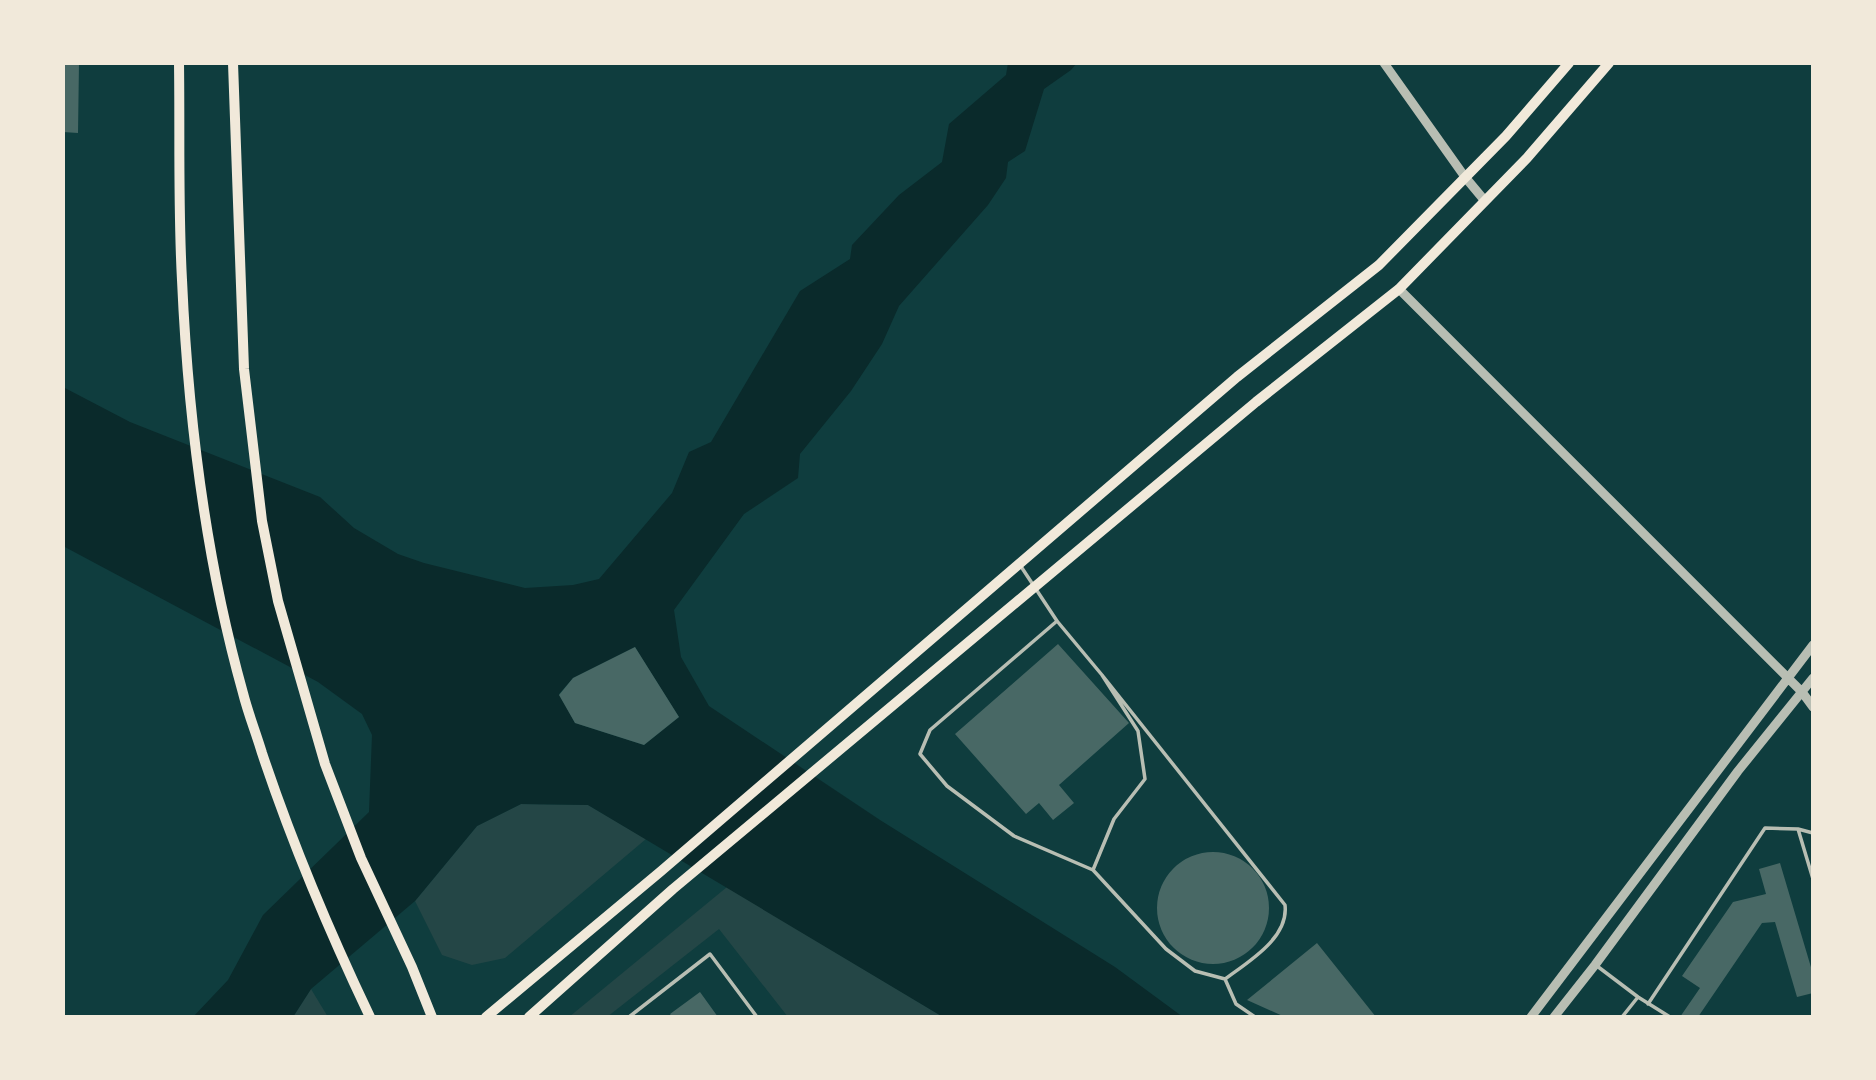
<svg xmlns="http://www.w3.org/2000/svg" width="1876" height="1080" viewBox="0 0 1876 1080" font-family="Spectral,serif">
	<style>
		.green { fill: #244646 }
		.water { fill: #0a2a2b; fill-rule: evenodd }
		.building { fill: #486865 }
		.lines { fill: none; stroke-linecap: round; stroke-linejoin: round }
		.service { stroke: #b8beb3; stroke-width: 3.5 }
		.tertiary { stroke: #b8beb3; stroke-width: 9 }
		.secondary { stroke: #f1e9da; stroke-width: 10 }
	</style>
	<rect width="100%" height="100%" fill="#0f3d3e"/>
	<path class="green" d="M 521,804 L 588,805 L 646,839 L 505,958 L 472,965 L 442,955 L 415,901 L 477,826 Z
		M 727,887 L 943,1017 L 788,1017 L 719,929 L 607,1017 L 569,1017 Z
		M 311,989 L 328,1017 L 293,1017 Z"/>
	<path class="water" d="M 1008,63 L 1077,63 L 1071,70 L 1044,89 L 1025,151 L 1008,162 L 1006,178 L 988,205 L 899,306 L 882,344 L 851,391 L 800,454 L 798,478 L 744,514 L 674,610 L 681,657 L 709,706 L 880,820 L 1115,967 L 1183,1017 L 943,1017 L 588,805 L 521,804 L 477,826 L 415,901 L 311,989 L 293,1017 L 193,1017 L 228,980 L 263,915 L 369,812 L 372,735 L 362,714 L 318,682 L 63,546 L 63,387 L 130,422 L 320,497 L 354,528 L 398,554 L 424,563 L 525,588 L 573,585 L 599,579 L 672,493 L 689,452 L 711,442 L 800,291 L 850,259 L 852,245 L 899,195 L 942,162 L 949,124 L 1006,75 ZM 635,647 L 679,717 L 644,745 L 575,723 L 559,694 L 573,678 Z"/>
	<path class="building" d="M 63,63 L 79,63 L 78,133 L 63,132 Z
		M 1058,644 L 1129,723 L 1059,785 L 1074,803 L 1053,820 L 1039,803 L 1026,814 L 955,734 Z
		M 635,647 L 679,717 L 644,745 L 575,723 L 559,695 L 573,678 Z
		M1157 908a56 56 0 1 1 112 0a56 56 0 1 1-112 0Z
		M 1780,863 L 1813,974 L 1813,993 L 1797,997 L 1775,922 L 1762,923 L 1698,1017 L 1680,1017 L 1700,988 L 1682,976 L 1733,902 L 1766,894 L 1759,869 Z
		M 1317,943 L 1376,1017 L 1285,1017 L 1247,1000 Z
		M 700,992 L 718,1017 L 672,1017 L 670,1014 Z"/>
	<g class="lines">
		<path class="service" d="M 1020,565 L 1057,621 L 1102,675 L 1138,731 L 1145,779 L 1114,819 L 1093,870 L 1166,949 L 1195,971 L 1225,979 C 1248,962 1289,938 1285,905 L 1102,675
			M 1057,621 L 930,730 L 920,754 L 947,786 L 1014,836 L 1093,870
			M 1798,829 L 1813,879
			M 1597,966 L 1638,997 L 1670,1017
			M 1225,979 L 1236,1004 L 1255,1017
			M 1648,1004 L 1765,828 L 1798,829 L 1813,833
			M 629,1017 L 710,954 L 757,1017
			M 1622,1017 L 1638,997"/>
		<path class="tertiary" d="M 1384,63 L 1465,177 L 1485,201
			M 1399,289 L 1802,692 L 1813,707
			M 1531,1017 L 1813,645
			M 1554,1017 L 1595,965 L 1738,771 L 1813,678"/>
		<path class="secondary" d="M 179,63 C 180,135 178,208 182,280 C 188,416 206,561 243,693 C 248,713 256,733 262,753 C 292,843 329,931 370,1017
			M 233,63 L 244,369 L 262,521 L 278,601 L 325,764 L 361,858 L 412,967 L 432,1017
			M 486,1017 L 660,872 L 1237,377 L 1379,265 L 1506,136 L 1569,63
			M 529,1017 L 673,889 L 1256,402 L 1399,289 L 1527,158 L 1609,63"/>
	</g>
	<rect width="1876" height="1080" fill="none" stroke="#f1e9da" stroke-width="130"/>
</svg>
